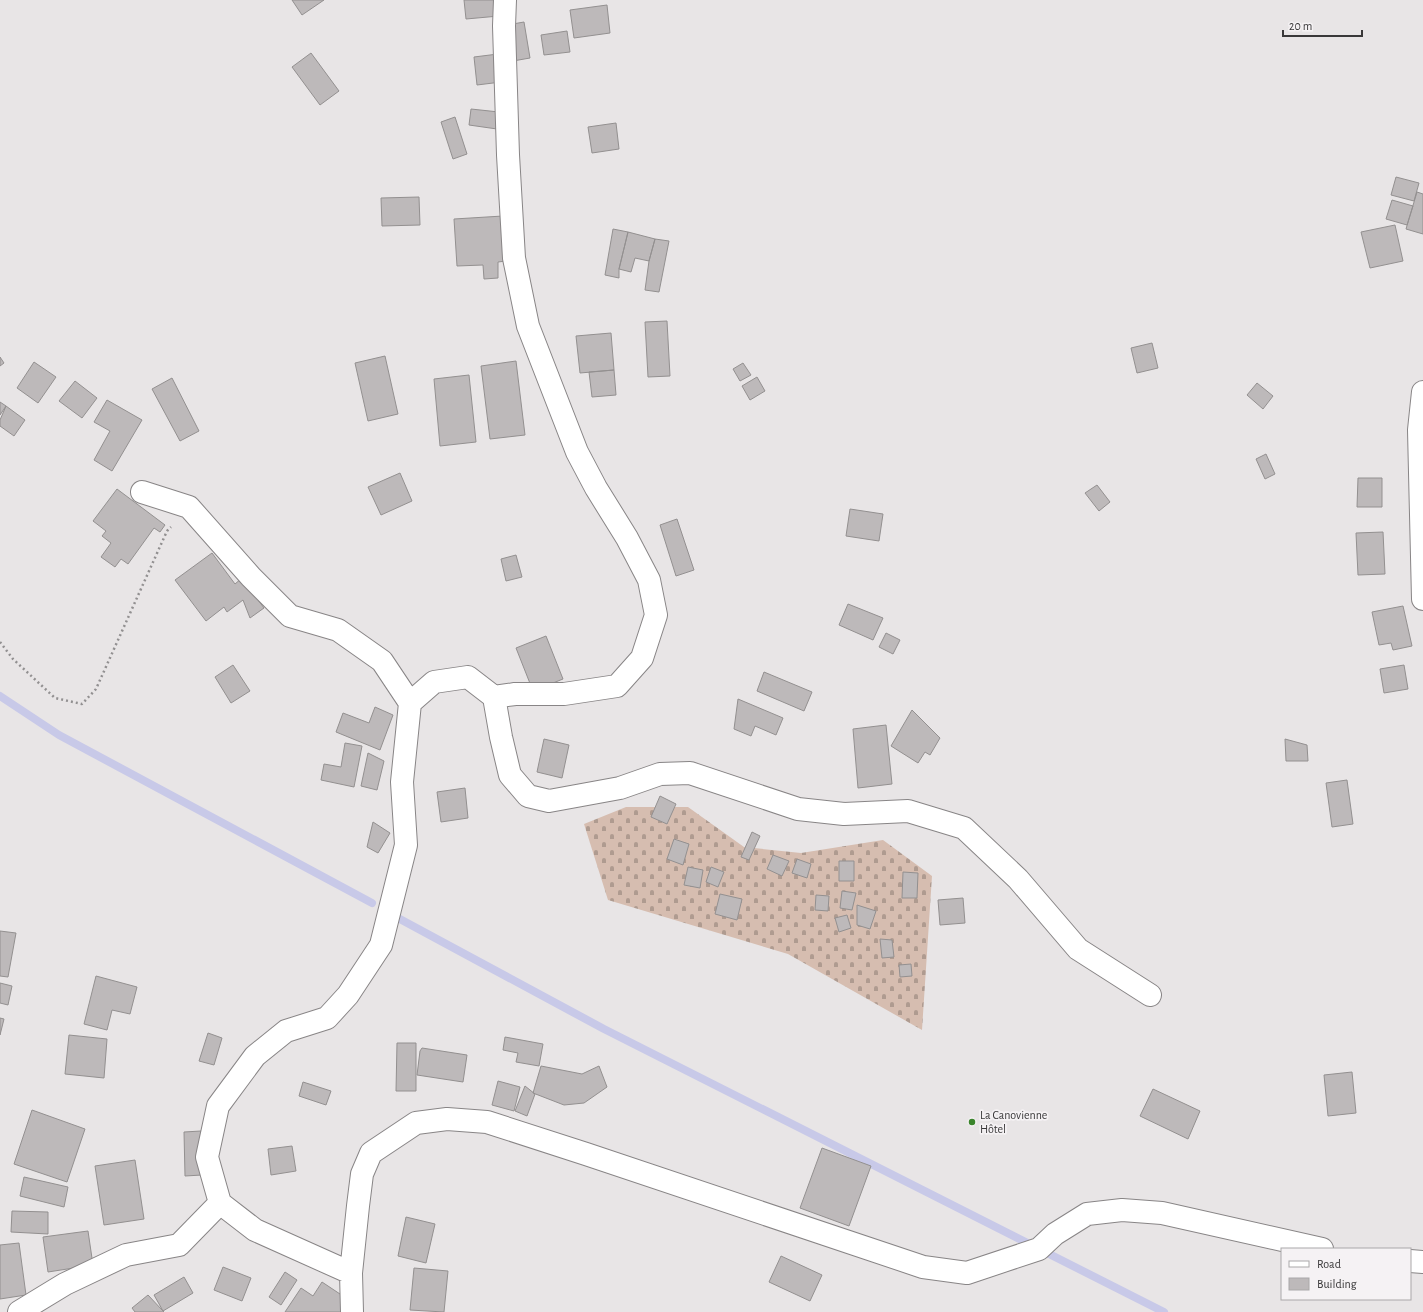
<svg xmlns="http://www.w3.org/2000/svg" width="1423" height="1312" viewBox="0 0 1423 1312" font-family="'Alegreya Sans',sans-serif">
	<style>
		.cemetery { fill: url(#cemetery-stones) }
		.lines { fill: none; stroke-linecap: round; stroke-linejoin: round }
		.stream { stroke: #c8c9e8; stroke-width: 8 }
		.building { fill: #bdb9ba; stroke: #939090 }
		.minor-casing { stroke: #888586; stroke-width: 24 }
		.path { stroke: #929091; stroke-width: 2.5; stroke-dasharray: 2 3; stroke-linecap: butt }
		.minor { stroke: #fff; stroke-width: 22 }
		.poi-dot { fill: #3a842b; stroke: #f5f2f4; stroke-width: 1.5 }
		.labels { text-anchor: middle; stroke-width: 3.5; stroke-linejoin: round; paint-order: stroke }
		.poi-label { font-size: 12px; fill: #393839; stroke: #f5f2f4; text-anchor: start }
	</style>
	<defs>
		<pattern id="cemetery-stones" width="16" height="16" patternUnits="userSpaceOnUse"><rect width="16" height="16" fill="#d6bdb0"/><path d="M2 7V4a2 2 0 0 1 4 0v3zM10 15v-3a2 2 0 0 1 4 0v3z" fill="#af9b90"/></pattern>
	</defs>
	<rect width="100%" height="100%" fill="#e8e5e6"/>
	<path class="cemetery" d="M 626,807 L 688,807 L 744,847 L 801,853 L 883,840 L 932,876 L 922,1030 L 788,954 L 608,900 L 584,824 Z"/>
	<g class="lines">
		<path class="stream" d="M 0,696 L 59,735 L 372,903
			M 398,918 L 604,1029 L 1164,1312"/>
	</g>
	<path class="building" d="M 292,0 L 324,0 L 302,15 Z
		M 464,0 L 497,0 L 499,16 L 466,19 Z
		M 607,5 L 610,33 L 574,38 L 570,10 Z
		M 524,22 L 530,58 L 513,61 L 507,25 Z
		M 567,31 L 570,52 L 544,55 L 541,35 Z
		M 311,53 L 339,91 L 320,105 L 292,67 Z
		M 498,54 L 501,82 L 477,85 L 474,57 Z
		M 471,109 L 499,112 L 497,129 L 469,125 Z
		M 455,117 L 467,154 L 453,159 L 441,122 Z
		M 616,123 L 619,149 L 592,153 L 588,127 Z
		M 1396,177 L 1419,183 L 1414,201 L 1391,195 Z
		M 1417,192 L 1423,194 L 1423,234 L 1406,229 Z
		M 419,197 L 420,225 L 382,226 L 381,198 Z
		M 1392,200 L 1413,206 L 1407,225 L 1386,219 Z
		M 503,216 L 506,261 L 498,262 L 498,278 L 484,279 L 483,265 L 457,266 L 454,219 Z
		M 1395,225 L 1403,261 L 1370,268 L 1361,232 Z
		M 613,229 L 628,232 L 619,269 L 619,278 L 605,275 Z
		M 628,232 L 655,239 L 649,261 L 635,258 L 631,272 L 619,269 Z
		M 655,239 L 669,241 L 659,292 L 645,290 L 649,261 Z
		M 667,321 L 670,376 L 648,377 L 645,322 Z
		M 611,333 L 614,370 L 580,373 L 576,336 Z
		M 1152,343 L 1158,368 L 1137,373 L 1131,348 Z
		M 385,356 L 398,414 L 368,421 L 355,363 Z
		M 0,357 L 4,363 L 0,366 Z
		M 516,361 L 525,435 L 490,439 L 481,366 Z
		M 34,362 L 56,377 L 38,403 L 17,388 Z
		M 743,363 L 751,375 L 740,381 L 733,369 Z
		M 614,370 L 616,395 L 592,397 L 589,372 Z
		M 469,375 L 476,442 L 440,446 L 434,379 Z
		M 757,377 L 765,391 L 750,400 L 742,386 Z
		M 172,378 L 199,431 L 180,441 L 152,389 Z
		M 75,381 L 97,398 L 82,418 L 59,401 Z
		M 1257,383 L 1273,396 L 1263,409 L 1247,395 Z
		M 107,400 L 142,420 L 112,471 L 94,460 L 110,431 L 94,422 Z
		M 0,402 L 6,406 L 0,415 Z
		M 6,406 L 25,420 L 14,436 L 0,426 L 0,420 Z
		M 1266,454 L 1275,474 L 1265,479 L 1256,459 Z
		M 400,473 L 412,501 L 381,515 L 368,487 Z
		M 1358,478 L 1382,478 L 1382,507 L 1357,507 Z
		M 1097,485 L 1110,502 L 1099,511 L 1085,493 Z
		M 117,489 L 165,525 L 160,532 L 154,528 L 128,564 L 121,559 L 115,567 L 101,557 L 111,543 L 102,536 L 106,531 L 93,521 Z
		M 850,509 L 883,514 L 879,541 L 846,536 Z
		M 677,519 L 694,570 L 676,576 L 660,525 Z
		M 1383,532 L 1385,574 L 1358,575 L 1356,533 Z
		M 212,553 L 235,584 L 242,578 L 264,608 L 250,618 L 243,600 L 227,612 L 224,607 L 206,621 L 175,580 Z
		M 516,555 L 522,577 L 506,581 L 501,559 Z
		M 848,604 L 883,618 L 873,640 L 839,625 Z
		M 1403,606 L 1412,646 L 1393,650 L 1391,643 L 1379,645 L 1372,612 Z
		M 886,633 L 900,640 L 893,654 L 879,647 Z
		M 546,636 L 563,679 L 533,691 L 516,648 Z
		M 233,665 L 250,691 L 231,703 L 215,677 Z
		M 1404,665 L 1408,689 L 1384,693 L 1380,669 Z
		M 764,672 L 812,692 L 804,711 L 757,691 Z
		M 738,699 L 783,718 L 776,735 L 755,726 L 751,736 L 734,729 Z
		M 375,707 L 393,715 L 380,750 L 336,732 L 343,713 L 369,723 Z
		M 912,710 L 940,738 L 930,755 L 925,752 L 918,763 L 891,746 Z
		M 886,725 L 892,784 L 858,788 L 853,729 Z
		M 544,739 L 569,745 L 562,778 L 537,772 Z
		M 1285,739 L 1307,745 L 1308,761 L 1286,761 Z
		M 345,743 L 362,746 L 354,787 L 321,780 L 324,764 L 341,767 Z
		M 368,753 L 384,761 L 377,790 L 361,786 Z
		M 1347,780 L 1353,824 L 1332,827 L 1326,783 Z
		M 465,788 L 468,818 L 441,822 L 437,792 Z
		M 660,796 L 676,804 L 667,824 L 651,817 Z
		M 373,822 L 390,833 L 378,853 L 367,847 Z
		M 752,832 L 760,836 L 749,860 L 741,857 Z
		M 674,839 L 689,844 L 683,865 L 667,859 Z
		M 773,855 L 789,861 L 782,876 L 767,869 Z
		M 797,859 L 811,864 L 807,878 L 792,873 Z
		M 839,861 L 854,861 L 854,881 L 839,881 Z
		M 688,867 L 703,870 L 700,888 L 684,885 Z
		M 711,867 L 724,872 L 718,887 L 706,882 Z
		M 903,872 L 918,873 L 917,898 L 902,898 Z
		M 842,891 L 856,893 L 852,910 L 840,908 Z
		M 720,894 L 742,899 L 737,920 L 715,914 Z
		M 816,895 L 829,896 L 828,911 L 815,910 Z
		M 963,898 L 965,923 L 940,925 L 938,900 Z
		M 857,905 L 876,911 L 870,929 L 857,925 Z
		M 847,915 L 851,928 L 839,932 L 835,918 Z
		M 0,931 L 16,933 L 8,977 L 0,976 Z
		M 880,939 L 892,940 L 894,957 L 882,958 Z
		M 911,964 L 912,976 L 900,977 L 899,965 Z
		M 96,976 L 137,987 L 130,1014 L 112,1010 L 107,1030 L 84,1024 Z
		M 0,983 L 12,986 L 8,1005 L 0,1003 Z
		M 0,1018 L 4,1019 L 0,1035 Z
		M 208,1033 L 222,1038 L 214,1065 L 199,1061 Z
		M 69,1035 L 107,1039 L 104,1078 L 65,1074 Z
		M 505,1037 L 543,1044 L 539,1066 L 516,1062 L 518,1053 L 503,1050 Z
		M 397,1043 L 416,1043 L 416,1091 L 396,1091 Z
		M 422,1048 L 467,1055 L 463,1082 L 417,1075 L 420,1051 Z
		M 541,1066 L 582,1074 L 599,1066 L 607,1087 L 584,1103 L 564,1105 L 533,1093 Z
		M 1352,1072 L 1356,1113 L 1328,1116 L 1324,1075 Z
		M 498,1081 L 520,1087 L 514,1111 L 492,1105 Z
		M 303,1082 L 331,1091 L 326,1105 L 299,1096 Z
		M 525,1086 L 535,1094 L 527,1116 L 515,1111 Z
		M 1153,1089 L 1200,1111 L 1188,1139 L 1140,1116 Z
		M 32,1110 L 85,1129 L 67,1182 L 14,1164 Z
		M 201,1131 L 202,1175 L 185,1176 L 184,1132 Z
		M 292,1146 L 296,1171 L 271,1175 L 268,1149 Z
		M 822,1148 L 871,1166 L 849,1226 L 800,1208 Z
		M 135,1160 L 144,1219 L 104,1225 L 95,1166 Z
		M 24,1177 L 68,1187 L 64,1207 L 20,1196 Z
		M 12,1211 L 48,1212 L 48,1234 L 11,1232 Z
		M 406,1217 L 435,1224 L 426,1263 L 398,1256 Z
		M 88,1231 L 93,1265 L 48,1272 L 43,1237 Z
		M 19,1243 L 26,1295 L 0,1299 L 0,1245 Z
		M 781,1256 L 822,1275 L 810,1301 L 769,1282 Z
		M 223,1267 L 251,1278 L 242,1301 L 214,1290 Z
		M 414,1268 L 448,1271 L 444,1312 L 410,1310 Z
		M 285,1272 L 297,1280 L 281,1305 L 269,1297 Z
		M 184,1277 L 193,1293 L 163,1311 L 154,1295 Z
		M 322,1282 L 349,1300 L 342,1312 L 285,1312 L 301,1288 L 313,1296 Z
		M 148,1295 L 163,1311 L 164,1312 L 135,1312 L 132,1308 Z"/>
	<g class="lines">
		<g class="minor-casing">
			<path id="minor" d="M 1423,392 L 1419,430 L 1423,599
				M 142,492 L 189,507 L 251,577 L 290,616 L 338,630 L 382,661 L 410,703
				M 494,697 L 515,694 L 564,694 L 617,686 L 642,658 L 656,615 L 649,580 L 627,538 L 596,488 L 577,452 L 528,326 L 514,258 L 508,155 L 504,26 L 505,0
				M 1410,1261 L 1423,1262
				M 351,1273 L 255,1230 L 220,1203 L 207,1157 L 218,1106 L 255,1056 L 286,1031 L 327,1018 L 348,995 L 381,945 L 406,845 L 402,782 L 410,703 L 434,682 L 468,677 L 494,697 L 501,737 L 510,775 L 528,796 L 549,801 L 620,788 L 660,774 L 690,773 L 798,809 L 844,814 L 908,811 L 964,828 L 1018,879 L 1078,949 L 1150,995
				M 19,1312 L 65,1284 L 126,1255 L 179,1245 L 220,1203
				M 352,1312 L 351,1273 L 358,1206 L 362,1174 L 371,1153 L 416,1123 L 447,1119 L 487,1122 L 586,1154 L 923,1267 L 967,1273 L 1039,1249 L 1055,1234 L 1087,1214 L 1122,1210 L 1162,1213 L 1322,1249"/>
		</g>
		<path class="path" d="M 0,642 L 13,659 L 55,698 L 82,704 L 96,689 L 167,531 L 171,527"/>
		<use href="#minor" class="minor"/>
	</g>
	<circle class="poi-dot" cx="972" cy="1122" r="4"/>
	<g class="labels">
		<g class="poi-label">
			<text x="980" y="1119">La Canovienne<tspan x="980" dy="14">Hôtel</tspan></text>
		</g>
	</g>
	<rect x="1281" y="1248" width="130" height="52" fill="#f5f2f4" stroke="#aaa8a9"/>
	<rect x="1289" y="1261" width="20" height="6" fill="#ffffff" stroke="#aaa8a9"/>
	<text x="1317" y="1268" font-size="12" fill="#393839">Road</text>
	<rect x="1289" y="1278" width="20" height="12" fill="#bdb9ba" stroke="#aaa8a9"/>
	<text x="1317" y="1288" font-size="12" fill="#393839">Building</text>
	<path d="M1283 30v6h79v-6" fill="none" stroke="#393839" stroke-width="2"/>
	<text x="1289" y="30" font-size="12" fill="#393839" stroke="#f5f2f4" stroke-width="3" paint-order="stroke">20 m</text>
</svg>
